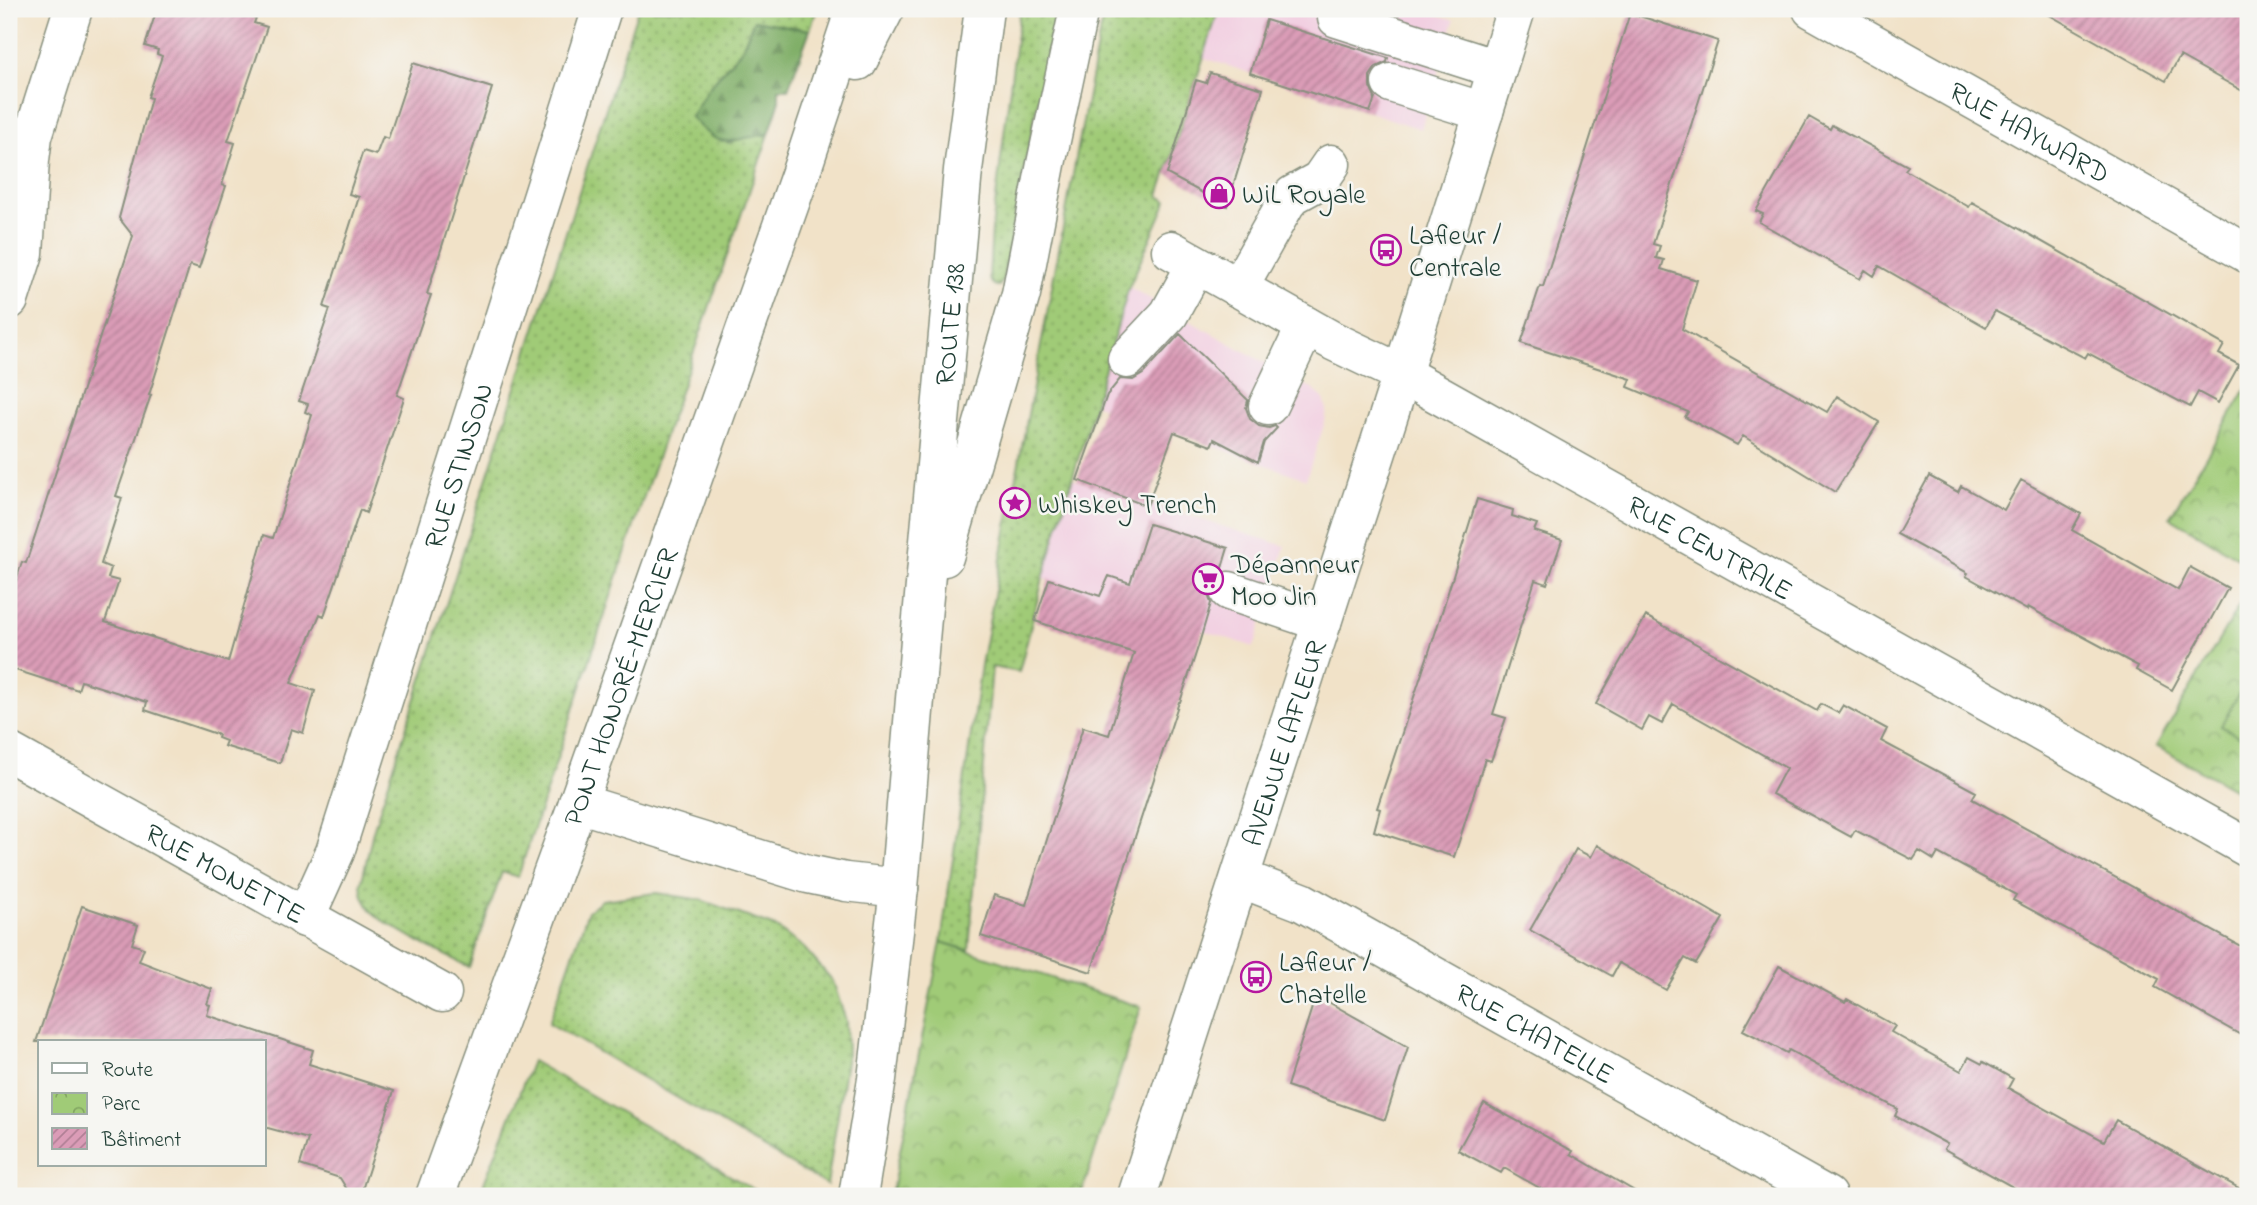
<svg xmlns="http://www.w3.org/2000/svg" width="2257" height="1205" viewBox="0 0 2257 1205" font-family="'Indie Flower',sans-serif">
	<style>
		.built { fill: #f2cfe1 }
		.grass { fill: url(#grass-dots); stroke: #608456; stroke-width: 2 }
		.forest { fill: url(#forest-firs); stroke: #50764e; stroke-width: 2 }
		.park { fill: url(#park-crowns); stroke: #608456; stroke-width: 2 }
		.pitch { fill: #a0cb77; stroke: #608456; stroke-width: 2 }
		.building { fill: url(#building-hatch) }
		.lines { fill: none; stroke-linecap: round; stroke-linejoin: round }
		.minor-casing { stroke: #88907e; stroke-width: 41 }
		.major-casing { stroke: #88907e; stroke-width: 41 }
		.highway-casing { stroke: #88907e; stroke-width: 41 }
		.minor { stroke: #fff; stroke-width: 38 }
		.major { stroke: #fff; stroke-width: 38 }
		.highway { stroke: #fff; stroke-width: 38 }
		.labels { text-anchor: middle; stroke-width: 5; stroke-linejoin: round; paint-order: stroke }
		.street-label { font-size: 28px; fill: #1f3d34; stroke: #f6f6f2 }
		.poi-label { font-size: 28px; fill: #1f3d34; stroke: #f6f6f2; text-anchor: start }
	</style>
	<defs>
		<pattern id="grass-dots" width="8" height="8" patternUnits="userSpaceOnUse" patternTransform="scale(1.75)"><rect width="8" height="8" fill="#a0cb77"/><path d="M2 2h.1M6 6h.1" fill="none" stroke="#82a662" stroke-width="1.8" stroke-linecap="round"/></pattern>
		<pattern id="forest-firs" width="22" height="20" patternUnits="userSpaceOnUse" patternTransform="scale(1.75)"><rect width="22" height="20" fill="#80af68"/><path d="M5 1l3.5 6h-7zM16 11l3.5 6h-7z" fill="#689056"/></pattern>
		<pattern id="park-crowns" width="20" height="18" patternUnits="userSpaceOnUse" patternTransform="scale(1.75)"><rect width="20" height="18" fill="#a0cb77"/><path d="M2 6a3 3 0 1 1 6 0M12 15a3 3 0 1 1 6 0" fill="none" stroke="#82a662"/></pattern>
		<pattern id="building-hatch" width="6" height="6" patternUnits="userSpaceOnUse" patternTransform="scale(1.75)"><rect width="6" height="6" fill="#db9cb7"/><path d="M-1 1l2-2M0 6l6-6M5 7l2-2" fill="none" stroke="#b18096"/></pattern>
	</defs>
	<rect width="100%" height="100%" fill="#f6f6f2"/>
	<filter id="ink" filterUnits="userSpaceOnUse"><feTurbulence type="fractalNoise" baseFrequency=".0143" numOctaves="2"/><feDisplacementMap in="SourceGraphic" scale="14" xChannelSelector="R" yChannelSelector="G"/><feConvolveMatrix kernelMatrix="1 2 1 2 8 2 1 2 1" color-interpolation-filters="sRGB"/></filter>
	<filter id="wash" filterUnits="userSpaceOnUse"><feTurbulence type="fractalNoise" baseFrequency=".00686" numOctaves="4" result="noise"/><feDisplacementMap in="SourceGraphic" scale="28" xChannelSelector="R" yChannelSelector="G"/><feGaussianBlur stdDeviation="1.57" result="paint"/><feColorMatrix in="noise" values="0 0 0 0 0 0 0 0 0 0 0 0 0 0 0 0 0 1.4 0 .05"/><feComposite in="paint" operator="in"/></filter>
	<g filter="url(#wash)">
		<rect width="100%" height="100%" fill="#f1e2c8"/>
		<path class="built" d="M 1219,9 L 1420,9 L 1454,20 L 1421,129 L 1204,58 Z
			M 1129,287 L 1314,390 L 1324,399 L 1327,410 L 1325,422 L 1306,479 L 1094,404 Z
			M 1072,479 L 1285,546 L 1254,647 L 1043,578 Z"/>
		<path class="grass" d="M 638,9 L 817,9 L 810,30 L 754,20 L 742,49 L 707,90 L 691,117 L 728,143 L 744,137 L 769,134 L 642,502 L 518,877 L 502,872 L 469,967 L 423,944 L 382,920 L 371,911 L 363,897 L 361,885 L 373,831 Z
			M 1020,9 L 1056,9 L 1002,282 L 999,286 C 993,286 991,283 989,277 L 992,229 Z
			M 1104,9 L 1219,9 L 1159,196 L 1167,201 L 1129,287 L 1043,578 L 1019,672 L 992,667 L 969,950 L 941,942 L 981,665 Z
			M 656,893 L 701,900 L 775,927 L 804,948 L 833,981 L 846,1021 L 847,1055 L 827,1185 L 549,1023 L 588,911 L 602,900 Z
			M 532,1061 L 558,1076 L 765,1196 L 479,1196 Z"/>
		<path class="forest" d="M 754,20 L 810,30 L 788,89 L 779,89 L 779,103 L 769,134 C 727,139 723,154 691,117 L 707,90 L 742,49 Z"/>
		<path class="park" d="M 2248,386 L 2248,564 L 2170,517 Z
			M 2248,591 L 2248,797 L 2156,746 Z
			M 941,942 L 1141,1007 L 1081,1196 L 891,1196 Z"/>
		<path class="pitch" d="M 2248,677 L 2248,741 L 2221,726 Z"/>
		<g id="blocks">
			<path class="building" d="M 157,9 L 229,9 L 256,18 L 254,23 L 267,27 L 228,141 L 235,143 L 222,185 L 226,186 L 199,268 L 190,265 L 149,395 L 151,395 L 116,496 L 122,498 L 101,564 L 111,568 L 108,578 L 119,581 L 105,622 L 228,662 L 264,535 L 273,538 L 312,415 L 305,412 L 308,404 L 299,401 L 330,309 L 324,307 L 359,197 L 349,194 L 363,151 L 376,155 L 383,137 L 388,139 L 413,63 L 492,88 L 427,294 L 431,295 L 397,395 L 404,398 L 366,513 L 360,510 L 324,616 L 320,614 L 291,683 L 315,691 L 303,733 L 291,729 L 280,763 L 224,746 L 226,741 L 218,738 L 219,735 L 145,710 L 147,702 L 81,681 L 78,690 L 9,668 L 9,602 L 22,562 L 26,563 L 133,236 L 119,218 L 151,98 L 148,97 L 162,56 L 157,54 L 158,50 L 145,46 Z
				M 2039,9 L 2248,9 L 2248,94 L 2180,56 L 2166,81 Z
				M 1630,13 L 1718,41 L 1653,244 L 1660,246 L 1656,258 L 1664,260 L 1661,269 L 1697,280 L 1682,329 L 1827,412 L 1837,396 L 1879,422 L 1835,492 L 1743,436 L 1737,445 L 1685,417 L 1688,412 L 1628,387 L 1631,379 L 1521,343 L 1540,286 L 1543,287 Z
				M 1266,20 L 1388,58 L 1387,62 L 1376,67 L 1370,76 L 1370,87 L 1375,98 L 1370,112 L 1250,73 Z
				M 1210,73 L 1263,89 L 1227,206 L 1167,174 L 1196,80 L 1206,83 Z
				M 1809,117 L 1830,129 L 1832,125 L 1908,166 L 1905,170 L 1969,207 L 1972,202 L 2224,345 L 2219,354 L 2239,365 L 2218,403 L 2198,392 L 2190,407 L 2088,353 L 2085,358 L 1995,311 L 1986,327 L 1879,266 L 1874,276 L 1865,270 L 1860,279 L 1759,222 L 1763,214 L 1756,211 Z
				M 1180,334 L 1248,400 L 1246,408 L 1250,419 L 1259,426 L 1269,428 L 1275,426 L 1277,428 L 1264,442 L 1258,462 L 1214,439 L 1211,446 L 1174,432 L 1147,506 L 1077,480 L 1107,395 L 1120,379 L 1133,380 L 1143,374 Z
				M 1929,476 L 1958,492 L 1961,486 L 2004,510 L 2021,480 L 2081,514 L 2072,530 L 2178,590 L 2190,567 L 2228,588 L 2172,690 L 2136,670 L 2138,666 L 2028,607 L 2027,610 L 1966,576 L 1968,573 L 1897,534 Z
				M 1477,499 L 1513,510 L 1512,516 L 1537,524 L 1534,531 L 1562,540 L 1547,584 L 1535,580 L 1493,714 L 1506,718 L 1491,761 L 1485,759 L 1454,857 L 1374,831 L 1380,809 L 1377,808 L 1436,631 Z
				M 1149,524 L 1228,548 L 1221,571 L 1214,575 L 1208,585 L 1208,595 L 1211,603 L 1198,647 L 1180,702 L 1179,702 L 1091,972 L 981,936 L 994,895 L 1026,905 L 1083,727 L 1109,735 L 1134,653 L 1035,621 L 1049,579 L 1100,596 L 1109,576 L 1130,583 Z
				M 1646,616 L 1817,711 L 1821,704 L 1838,713 L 1843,705 L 1887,729 L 1881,741 L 1976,792 L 1972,799 L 2248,950 L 2248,1039 L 2155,987 L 2159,979 L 2013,900 L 2016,895 L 1938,853 L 1934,860 L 1919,851 L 1913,860 L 1855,830 L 1851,837 L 1772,794 L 1786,768 L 1673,704 L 1662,724 L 1649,717 L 1642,730 L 1596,704 Z
				M 1597,845 L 1723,918 L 1696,964 L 1685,958 L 1666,990 L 1619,963 L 1612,976 L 1530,930 L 1576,849 L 1591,857 Z
				M 82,906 L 138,925 L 132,944 L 144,948 L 139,961 L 212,989 L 207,1004 L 210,1005 L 207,1015 L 313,1050 L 309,1064 L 394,1091 L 360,1196 L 351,1196 L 340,1178 L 300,1165 L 308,1139 L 264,1127 L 264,1042 L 36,1042 Z
				M 1779,966 L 1845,1002 L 1847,999 L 1895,1026 L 1891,1032 L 1961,1071 L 1969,1057 L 1982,1064 L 1983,1062 L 2013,1079 L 2008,1088 L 2104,1141 L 2116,1120 L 2248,1193 L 2248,1196 L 2029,1196 L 1944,1149 L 1947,1144 L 1895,1116 L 1898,1109 L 1789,1050 L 1787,1053 L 1743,1030 Z
				M 1316,995 L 1408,1047 L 1385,1120 L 1287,1086 Z
				M 1484,1103 L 1573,1151 L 1571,1154 L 1643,1196 L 1554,1196 L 1504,1168 L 1501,1173 L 1458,1150 Z"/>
		</g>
	</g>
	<g filter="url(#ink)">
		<use href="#blocks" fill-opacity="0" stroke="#88907e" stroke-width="2"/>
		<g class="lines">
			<g class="minor-casing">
				<g id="minor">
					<path id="s1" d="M 1812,9 L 2248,254"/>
					<path d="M 1337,18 L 1497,69"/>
					<path d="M 1391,83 L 1484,112"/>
					<path id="s2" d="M 1171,250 L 1333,341 L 1402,374 L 2248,848"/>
					<path d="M 1238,288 L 1286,203 L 1293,195 L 1320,180 L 1331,164"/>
					<path d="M 9,300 L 24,253 L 30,160 L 33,136 L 73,9"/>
					<path d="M 1127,359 L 1169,314 L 1196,265"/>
					<path d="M 1268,406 L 1306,326"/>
					<path d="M 1229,591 L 1322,622"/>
					<path id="s3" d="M 9,752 L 442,993"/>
					<path d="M 578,803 L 808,874 L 846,882 L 899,888"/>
					<path id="s4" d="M 1240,878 L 1302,902 L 1827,1196"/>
					<path id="s5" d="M 305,918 L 335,852 L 602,9"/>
				</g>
			</g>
			<g class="major-casing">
				<g id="major">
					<path id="s6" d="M 1137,1196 L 1402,374 L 1516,9"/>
				</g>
			</g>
			<g class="highway-casing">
				<g id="highway">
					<path d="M 858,61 L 885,9"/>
					<path d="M 944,557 L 1021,294 L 1046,164 L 1079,9"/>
					<path id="s7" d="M 435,1196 L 578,803 L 800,175 L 855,9"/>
					<path id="s8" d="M 858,1196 L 877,1079 L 899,888 L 920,640 L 963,170 L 984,9"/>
				</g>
			</g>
			<use href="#minor" class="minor"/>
			<use href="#major" class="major"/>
			<use href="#highway" class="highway"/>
		</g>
	</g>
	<defs>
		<g id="shop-ring" transform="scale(1.575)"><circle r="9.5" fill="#f6f6f2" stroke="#b5179e" stroke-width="1.5"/><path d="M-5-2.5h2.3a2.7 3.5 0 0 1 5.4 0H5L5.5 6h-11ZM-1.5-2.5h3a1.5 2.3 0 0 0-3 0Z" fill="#b5179e"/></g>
		<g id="bus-ring" transform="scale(1.575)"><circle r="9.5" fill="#f6f6f2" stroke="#b5179e" stroke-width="1.5"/><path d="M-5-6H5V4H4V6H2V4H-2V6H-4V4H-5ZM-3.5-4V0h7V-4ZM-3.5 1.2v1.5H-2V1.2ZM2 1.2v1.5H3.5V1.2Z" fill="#b5179e"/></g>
		<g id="sight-ring" transform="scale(1.575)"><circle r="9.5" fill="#f6f6f2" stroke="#b5179e" stroke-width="1.5"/><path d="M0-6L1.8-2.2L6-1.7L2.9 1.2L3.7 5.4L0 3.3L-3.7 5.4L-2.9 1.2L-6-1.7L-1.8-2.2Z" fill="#b5179e"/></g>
		<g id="supermarket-ring" transform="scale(1.575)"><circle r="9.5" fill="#f6f6f2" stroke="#b5179e" stroke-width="1.5"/><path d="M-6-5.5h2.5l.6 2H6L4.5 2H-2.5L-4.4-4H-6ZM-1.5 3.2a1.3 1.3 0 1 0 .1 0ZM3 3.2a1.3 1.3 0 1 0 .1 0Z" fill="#b5179e"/></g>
	</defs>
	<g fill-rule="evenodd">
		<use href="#shop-ring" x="1219" y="193"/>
		<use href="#bus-ring" x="1386" y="250"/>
		<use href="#sight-ring" x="1015" y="503"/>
		<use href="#supermarket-ring" x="1208" y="579"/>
		<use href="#bus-ring" x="1256" y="977"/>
	</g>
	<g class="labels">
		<g class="street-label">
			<text dy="10" stroke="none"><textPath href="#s1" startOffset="250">RUE HAYWARD</textPath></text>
			<text dy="10" stroke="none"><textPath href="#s8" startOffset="877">ROUTE 138</textPath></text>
			<text dy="10" stroke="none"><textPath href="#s5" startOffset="478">RUE STINSON</textPath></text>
			<text dy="10" stroke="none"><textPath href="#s2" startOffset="616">RUE CENTRALE</textPath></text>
			<text dy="10" stroke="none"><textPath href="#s7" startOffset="542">PONT HONORÉ-MERCIER</textPath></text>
			<text dy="10" stroke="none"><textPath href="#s6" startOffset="476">AVENUE LAFLEUR</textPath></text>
			<text dy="10" stroke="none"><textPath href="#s3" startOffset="248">RUE MONETTE</textPath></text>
			<text dy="10" stroke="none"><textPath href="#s4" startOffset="334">RUE CHATELLE</textPath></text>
		</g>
		<g class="poi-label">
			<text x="1242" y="203">WiL Royale</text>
			<text x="1409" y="244">Lafleur /<tspan x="1409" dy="32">Centrale</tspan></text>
			<text x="1038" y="513">Whiskey Trench</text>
			<text x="1231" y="573">Dépanneur<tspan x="1231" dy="32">Moo Jin</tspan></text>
			<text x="1279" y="971">Lafleur /<tspan x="1279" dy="32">Chatelle</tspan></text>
		</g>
	</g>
	<rect width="2257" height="1205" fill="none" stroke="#f6f6f2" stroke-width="35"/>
	<rect x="38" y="1040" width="228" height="126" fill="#f6f6f2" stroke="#a0aca6" stroke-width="2"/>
	<rect x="52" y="1063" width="35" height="10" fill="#ffffff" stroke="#a0aca6" stroke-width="2"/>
	<text x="102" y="1076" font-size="21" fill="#1f3d34">Route</text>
	<rect x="52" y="1093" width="35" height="21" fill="url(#park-crowns)" stroke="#a0aca6" stroke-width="2"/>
	<text x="102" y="1110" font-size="21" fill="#1f3d34">Parc</text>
	<rect x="52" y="1128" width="35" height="21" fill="url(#building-hatch)" stroke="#a0aca6" stroke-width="2"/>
	<text x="102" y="1146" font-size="21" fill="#1f3d34">Bâtiment</text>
</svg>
